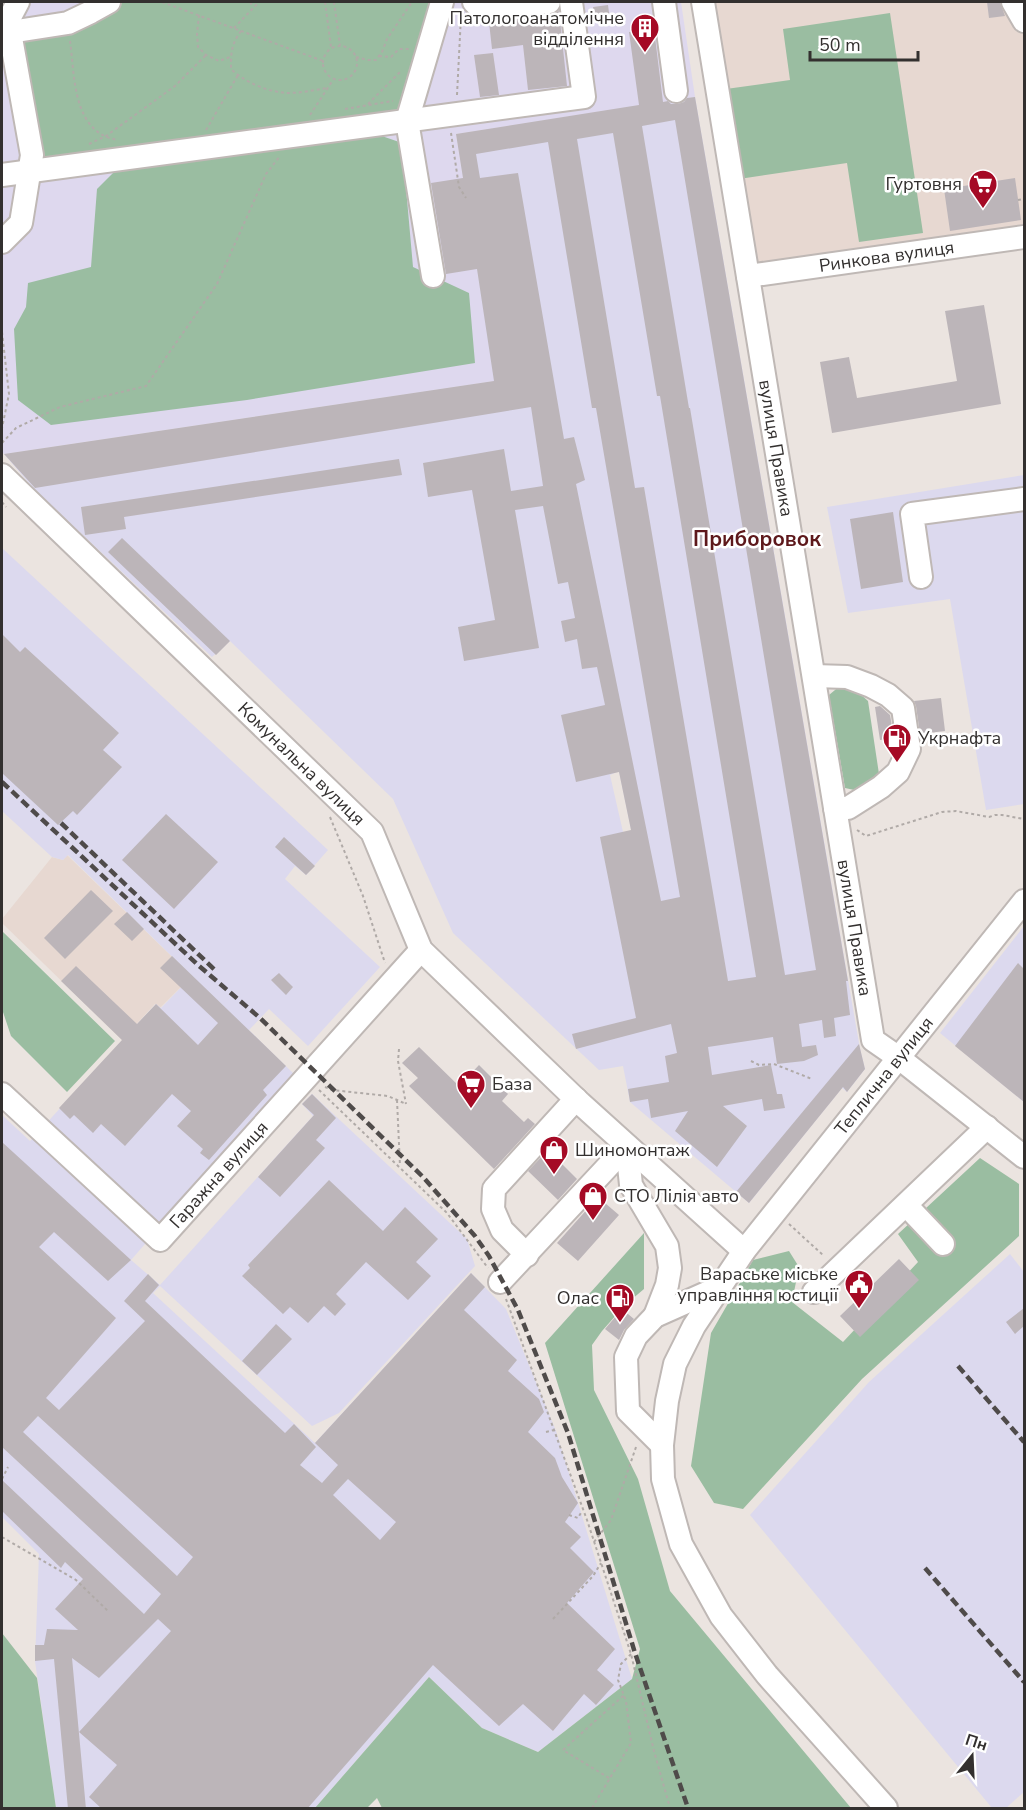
<svg xmlns="http://www.w3.org/2000/svg" width="1026" height="1810" viewBox="0 0 1026 1810" font-family="'Nunito Sans',sans-serif">
	<style>
		.built { fill: #e7d8d1 }
		.industrial { fill: #dcd9ee; fill-rule: evenodd }
		.medical { fill: #ded8ee }
		.green { fill: #9abda1 }
		.building { fill: #bcb5b9; fill-rule: evenodd }
		.lines { fill: none; stroke-linecap: round; stroke-linejoin: round }
		.minor-casing { stroke: #bfb8b5; stroke-width: 26 }
		.path { stroke: #b0aaa7; stroke-width: 2; stroke-dasharray: 3 3; stroke-linecap: butt }
		.minor { stroke: #fff; stroke-width: 22 }
		.rail { stroke: #4f4b4a; stroke-width: 4.5; stroke-dasharray: 9 4.5; stroke-linecap: butt }
		.labels { text-anchor: middle; stroke-width: 5; stroke-linejoin: round; paint-order: stroke }
		.poi-label { font-size: 18px; fill: #33302f; stroke: #fff; text-anchor: end }
		.street-label { font-size: 18px; fill: #33302f; stroke: #fff }
		.quarter-label { font-size: 21px; font-weight: bold; fill: #5d181b; stroke: #fff }
	</style>
	<rect width="100%" height="100%" fill="#ebe4e0"/>
	<path class="built" d="M 703,2 L 1024,2 L 1024,237 L 748,276 Z
		M 67,855 L 192,976 L 160,1008 L 155,1004 L 122,1040 L 2,923 L 2,919 L 52,857 L 63,860 Z"/>
	<path class="industrial" d="M 695,97 L 860,1049 L 865,1069 L 847,1092 L 842,1088 L 749,1203 L 630,1102 L 623,1066 L 599,1070 L 453,933 L 393,799 L 230,641 L 212,657 L 34,489 L 4,454 L 493,381 L 456,134 ZM 619,771 L 667,1002 L 623,832 L 610,775 Z
		M 1024,475 L 1024,804 L 986,810 L 950,599 L 848,613 L 827,507 Z
		M 2,548 L 328,850 L 306,875 L 295,866 L 285,879 L 380,967 L 308,1046 L 269,1009 L 249,1030 L 294,1074 L 131,1260 L 160,1285 L 313,1116 L 302,1104 L 312,1094 L 467,1239 L 475,1266 L 339,1413 L 312,1426 L 160,1286 L 153,1293 L 315,1443 L 471,1273 L 506,1309 L 556,1431 L 632,1679 L 538,1752 L 482,1728 L 429,1677 L 315,1808 L 56,1808 L 35,1661 L 39,1554 L 2,1517 L 2,1115 L 30,1141 L 156,1004 L 161,1008 L 192,976 L 68,855 L 63,860 L 52,857 L 2,811 Z
		M 1024,926 L 1024,1102 L 940,1033 Z
		M 1010,1254 L 1024,1272 L 1024,1792 L 1006,1808 L 992,1808 L 750,1515 L 869,1382 Z"/>
	<path class="medical" d="M 2,2 L 681,2 L 695,97 L 456,134 L 494,381 L 4,454 L 2,452 Z"/>
	<path class="green" d="M 109,2 L 442,2 L 407,121 L 28,172 L 10,32 Z
		M 890,13 L 923,233 L 859,242 L 847,163 L 739,179 L 726,89 L 790,80 L 783,29 Z
		M 379,135 L 402,143 L 413,267 L 469,293 L 475,363 L 247,400 L 51,425 L 18,400 L 14,329 L 26,307 L 28,283 L 91,267 L 97,189 L 114,172 Z
		M 841,685 L 858,692 L 868,701 L 879,774 L 859,791 L 845,788 L 829,695 Z
		M 2,931 L 115,1041 L 67,1092 L 11,1036 L 2,1009 Z
		M 980,1158 L 1019,1184 L 1019,1236 L 862,1379 L 743,1509 L 714,1503 L 691,1466 L 711,1333 L 753,1260 L 789,1251 L 799,1267 L 792,1302 L 843,1342 L 918,1262 L 898,1234 Z
		M 644,1233 L 644,1289 L 625,1305 L 602,1331 L 592,1345 L 594,1390 L 638,1479 L 670,1591 L 851,1808 L 382,1808 L 377,1798 L 367,1808 L 315,1808 L 429,1677 L 482,1728 L 538,1752 L 632,1679 L 640,1649 L 545,1343 Z
		M 2,1633 L 37,1678 L 56,1808 L 2,1808 Z"/>
	<path class="building" d="M 987,2 L 1000,2 L 1005,16 L 989,18 Z
		M 608,5 L 610,20 L 595,22 L 593,7 Z
		M 559,11 L 567,86 L 528,90 L 523,45 L 492,49 L 489,22 L 550,15 Z
		M 654,29 L 663,102 L 668,101 L 671,104 L 678,104 L 684,102 L 687,98 L 695,97 L 848,981 L 846,981 L 850,1015 L 834,1018 L 836,1036 L 824,1038 L 822,1020 L 799,1024 L 802,1047 L 816,1045 L 818,1055 L 804,1061 L 777,1064 L 773,1037 L 708,1047 L 712,1075 L 771,1065 L 777,1094 L 782,1094 L 785,1108 L 764,1111 L 762,1099 L 723,1106 L 747,1126 L 717,1167 L 675,1131 L 688,1111 L 651,1118 L 648,1099 L 630,1102 L 628,1089 L 669,1082 L 665,1056 L 677,1053 L 671,1024 L 576,1049 L 572,1034 L 636,1018 L 600,837 L 631,830 L 619,772 L 576,782 L 561,715 L 605,705 L 597,667 L 582,669 L 577,639 L 565,642 L 561,621 L 575,618 L 568,582 L 558,584 L 543,506 L 515,510 L 539,648 L 464,661 L 458,627 L 495,620 L 472,490 L 428,497 L 423,463 L 504,449 L 511,491 L 543,486 L 531,407 L 35,488 L 4,454 L 494,381 L 477,269 L 446,274 L 431,183 L 463,178 L 456,134 L 639,105 L 629,32 ZM 675,120 L 816,970 L 785,975 L 690,408 L 689,408 L 642,126 ZM 613,133 L 657,396 L 660,396 L 756,977 L 728,981 L 644,487 L 635,488 L 577,139 ZM 548,142 L 592,408 L 596,408 L 680,897 L 661,901 L 576,484 L 585,480 L 574,437 L 564,439 L 518,173 L 480,178 L 476,154 Z
		M 493,53 L 499,95 L 480,97 L 474,55 Z
		M 1015,178 L 1021,220 L 950,231 L 944,189 Z
		M 984,305 L 1001,404 L 832,433 L 820,362 L 849,357 L 857,398 L 957,381 L 945,311 Z
		M 399,459 L 402,475 L 124,517 L 126,529 L 85,535 L 81,507 Z
		M 893,512 L 903,582 L 861,589 L 850,519 Z
		M 122,538 L 230,641 L 216,655 L 108,552 Z
		M 2,634 L 20,652 L 25,647 L 119,733 L 103,750 L 122,767 L 77,815 L 73,811 L 58,825 L 2,773 Z
		M 941,698 L 945,731 L 920,734 L 916,706 L 914,701 Z
		M 880,706 L 890,715 L 894,738 L 880,740 L 875,707 Z
		M 166,814 L 218,862 L 174,909 L 122,860 Z
		M 284,837 L 315,866 L 306,875 L 275,847 Z
		M 91,890 L 113,911 L 65,959 L 44,938 Z
		M 127,912 L 144,929 L 132,941 L 114,924 Z
		M 172,956 L 286,1066 L 263,1090 L 267,1095 L 209,1160 L 200,1153 L 203,1149 L 177,1126 L 191,1111 L 172,1094 L 125,1146 L 101,1124 L 93,1133 L 74,1115 L 70,1119 L 59,1108 L 122,1040 L 61,981 L 76,966 L 137,1024 L 156,1004 L 198,1045 L 218,1023 L 160,968 Z
		M 1018,963 L 1024,969 L 1024,1102 L 955,1046 Z
		M 279,973 L 293,987 L 286,995 L 271,980 Z
		M 859,1044 L 865,1069 L 847,1092 L 843,1087 L 749,1203 L 736,1192 Z
		M 419,1047 L 459,1086 L 479,1065 L 508,1094 L 502,1101 L 524,1122 L 528,1118 L 535,1124 L 494,1169 L 409,1086 L 418,1078 L 402,1063 Z
		M 312,1094 L 336,1118 L 316,1140 L 325,1148 L 280,1197 L 258,1177 L 314,1115 L 302,1104 Z
		M 2,1142 L 131,1260 L 108,1281 L 54,1232 L 39,1247 L 116,1318 L 46,1398 L 59,1410 L 145,1321 L 124,1301 L 148,1274 L 159,1285 L 145,1301 L 285,1433 L 294,1424 L 316,1447 L 300,1465 L 322,1483 L 338,1465 L 315,1443 L 471,1273 L 485,1287 L 464,1310 L 517,1360 L 508,1371 L 539,1399 L 544,1412 L 528,1432 L 555,1458 L 562,1477 L 578,1503 L 565,1522 L 581,1537 L 570,1548 L 594,1572 L 567,1603 L 615,1649 L 597,1670 L 614,1685 L 596,1705 L 584,1694 L 553,1731 L 523,1704 L 499,1726 L 433,1665 L 307,1809 L 102,1809 L 89,1797 L 117,1765 L 79,1732 L 171,1631 L 158,1619 L 99,1678 L 72,1658 L 86,1809 L 68,1809 L 54,1659 L 35,1661 L 35,1645 L 44,1645 L 47,1629 L 78,1630 L 55,1609 L 83,1579 L 65,1562 L 61,1568 L 2,1511 L 2,1480 L 144,1614 L 161,1594 L 2,1447 ZM 38,1416 L 193,1557 L 177,1576 L 23,1432 ZM 348,1479 L 396,1522 L 380,1540 L 333,1495 Z
		M 548,1150 L 577,1179 L 558,1200 L 528,1171 Z
		M 329,1180 L 383,1231 L 405,1207 L 438,1239 L 416,1262 L 431,1276 L 408,1300 L 366,1262 L 336,1294 L 346,1304 L 335,1316 L 324,1306 L 308,1323 L 290,1307 L 283,1314 L 242,1276 L 250,1268 L 248,1265 Z
		M 598,1197 L 619,1215 L 578,1261 L 557,1243 Z
		M 899,1259 L 919,1280 L 860,1337 L 840,1316 Z
		M 1024,1308 L 1024,1326 L 1015,1334 L 1006,1322 Z
		M 622,1309 L 634,1319 L 624,1330 L 619,1340 L 605,1329 Z
		M 276,1324 L 292,1339 L 257,1375 L 242,1361 Z"/>
	<g class="lines">
		<g class="minor-casing">
			<g id="minor">
				<path d="M 474,2 L 481,9 L 549,2"/>
				<path d="M 664,2 L 676,91"/>
				<path id="s1" d="M 703,2 L 873,1040 L 899,1058 L 1024,1157"/>
				<path d="M 1013,2 L 1024,21"/>
				<path d="M 8,21 L 18,2"/>
				<path d="M 2,22 L 8,21 L 32,155 L 21,223 L 2,242"/>
				<path d="M 10,32 L 68,23 L 91,12 L 109,2"/>
				<path d="M 2,175 L 584,97 L 571,2"/>
				<path d="M 433,276 L 407,121 L 442,2"/>
				<path id="s2" d="M 748,276 L 1024,237"/>
				<path id="s3" d="M 2,475 L 372,832 L 421,950 L 580,1103 L 744,1251"/>
				<path d="M 921,577 L 912,514 L 1024,499"/>
				<path d="M 814,676 L 847,677 L 871,686 L 888,695 L 903,708 L 909,749 L 898,772 L 881,787 L 848,808 L 835,808"/>
				<path id="s4" d="M 2,1094 L 160,1240 L 421,950"/>
				<path d="M 627,1146 L 631,1185 L 667,1246 L 670,1268 L 667,1285 L 655,1316"/>
				<path d="M 906,1205 L 943,1244"/>
				<path d="M 527,1255 L 502,1230 L 493,1209 L 494,1189 L 576,1099"/>
				<path d="M 500,1282 L 627,1146"/>
				<path d="M 814,1292 L 987,1127"/>
				<path d="M 662,1445 L 628,1411 L 626,1357 L 636,1336 L 655,1316 L 718,1288"/>
				<path id="s5" d="M 886,1808 L 767,1675 L 721,1616 L 681,1544 L 663,1479 L 662,1445 L 667,1401 L 675,1364 L 694,1326 L 744,1251 L 1024,901"/>
			</g>
		</g>
		<path class="path" d="M 162,2 L 323,61
			M 250,2 L 253,7
			M 325,2 L 331,47
			M 334,2 L 340,45
			M 199,15 L 197,34 L 198,47 L 206,55 L 219,61 L 230,57
			M 234,28 L 259,2
			M 241,31 C 231,45 231,52 231,69 C 246,83 268,92 288,93 C 301,93 315,90 327,88
			M 70,41 C 75,76 72,133 118,140
			M323 63a17 17 0 1 1 34 0a17 17 0 1 1-34 0Z
			M 379,56 L 391,57 L 399,49 L 409,49
			M 356,57 L 368,60 L 376,60 L 382,52 L 387,39 L 412,2
			M 457,95 L 461,16
			M 368,104 L 402,70
			M 345,109 L 393,101
			M 310,115 L 333,80
			M 206,130 L 238,75
			M 451,133 L 459,187 L 466,198
			M 89,144 L 106,136 L 175,86 L 206,55
			M 1018,200 L 1024,199
			M 2,332 L 9,394 L 2,428
			M 2,443 L 16,428 L 60,407 L 146,386 L 217,284 L 266,174 L 280,156
			M 2,502 L 6,507
			M 330,817 L 363,896 L 385,963
			M 857,830 L 866,836 L 942,812 L 956,811 L 989,817 L 995,815 L 1002,815 L 1024,819
			M 399,1049 L 398,1061 L 406,1104
			M 751,1061 L 759,1065 L 774,1064 L 812,1079
			M 325,1087 L 332,1090 L 388,1096 L 406,1104
			M 319,1090 L 447,1213 L 488,1268
			M 397,1100 L 400,1166
			M 789,1224 L 824,1256
			M 506,1299 L 587,1520 L 631,1654 L 654,1751 L 670,1808
			M 546,1432 L 554,1430
			M 2,1479 L 8,1467
			M 569,1515 L 578,1518 L 582,1511
			M 2,1537 L 76,1580 L 108,1611
			M 594,1542 L 611,1520 L 636,1447
			M 553,1619 L 593,1576 L 601,1563
			M 609,1778 L 563,1750 L 624,1695
			M 592,1808 L 631,1743 L 626,1701 L 618,1680 L 621,1664 L 631,1654"/>
		<use href="#minor" class="minor"/>
		<path class="rail" d="M 2,782 L 198,965 L 260,1018 L 423,1177 L 475,1236 L 489,1256 L 518,1310 L 568,1433 L 635,1653 L 688,1808
			M 61,823 L 216,971
			M 958,1366 L 1024,1442
			M 925,1568 L 1024,1682"/>
	</g>
	<defs>
		<g id="building-pin" transform="scale(1.5)"><path d="M0 17L-7.5 6A9.5 9.5 0 1 1 7.5 6Z" fill="#a50a25" stroke="#fff"/><path d="M-4-6H4V6H1V3H-1V6H-4ZM-2.5-4.3h1.7v1.8h-1.7ZM.8-4.3h1.7v1.8H.8ZM-2.5-1h1.7V.8h-1.7ZM.8-1h1.7V.8H.8Z" fill="#fff"/></g>
		<g id="supermarket-pin" transform="scale(1.5)"><path d="M0 17L-7.5 6A9.5 9.5 0 1 1 7.5 6Z" fill="#a50a25" stroke="#fff"/><path d="M-6-5.5h2.5l.6 2H6L4.5 2H-2.5L-4.4-4H-6ZM-1.5 3.2a1.3 1.3 0 1 0 .1 0ZM3 3.2a1.3 1.3 0 1 0 .1 0Z" fill="#fff"/></g>
		<g id="fuel-pin" transform="scale(1.5)"><path d="M0 17L-7.5 6A9.5 9.5 0 1 1 7.5 6Z" fill="#a50a25" stroke="#fff"/><path d="M-5.5-6h7V0h2V4h1.3V-2.5L3-4.5l.8-.8L6-3V5H2.5V1h-1V6h-7ZM-4.2-4.7v3.2H.2V-4.7Z" fill="#fff"/></g>
		<g id="shop-pin" transform="scale(1.5)"><path d="M0 17L-7.5 6A9.5 9.5 0 1 1 7.5 6Z" fill="#a50a25" stroke="#fff"/><path d="M-5-2.5h2.3a2.7 3.5 0 0 1 5.4 0H5L5.5 6h-11ZM-1.5-2.5h3a1.5 2.3 0 0 0-3 0Z" fill="#fff"/></g>
		<g id="civic-pin" transform="scale(1.5)"><path d="M0 17L-7.5 6A9.5 9.5 0 1 1 7.5 6Z" fill="#a50a25" stroke="#fff"/><path d="M-.6-6.5H3V-4.5H.6V-3L4-1V1h2V6H-6V1h2V-1L-.6-3ZM-1.2 2.5V6h2.4V2.5Z" fill="#fff"/></g>
	</defs>
	<g fill-rule="evenodd">
		<use href="#building-pin" x="645" y="28"/>
		<use href="#supermarket-pin" x="983" y="184"/>
		<use href="#fuel-pin" x="897" y="738"/>
		<use href="#supermarket-pin" x="471" y="1084"/>
		<use href="#shop-pin" x="554" y="1150"/>
		<use href="#shop-pin" x="593" y="1196"/>
		<use href="#civic-pin" x="859" y="1284"/>
		<use href="#fuel-pin" x="620" y="1298"/>
	</g>
	<g class="labels">
		<g class="poi-label">
			<text x="624" y="24">Патологоанатомічне<tspan x="624" dy="21">відділення</tspan></text>
			<text x="962" y="190">Гуртовня</text>
			<text x="918" y="744" text-anchor="start">Укрнафта</text>
			<text x="492" y="1090" text-anchor="start">База</text>
			<text x="575" y="1156" text-anchor="start">Шиномонтаж</text>
			<text x="614" y="1202" text-anchor="start">СТО Лілія авто</text>
			<text x="838" y="1280">Вараське міське<tspan x="838" dy="21">управління юстиції</tspan></text>
			<text x="599" y="1304">Олас</text>
		</g>
		<g class="street-label">
			<text dy="6" stroke="none"><textPath href="#s2" startOffset="140">Ринкова вулиця</textPath></text>
			<text dy="6" stroke="none"><textPath href="#s1" startOffset="452">вулиця Правика</textPath></text>
			<text dy="6" stroke="none"><textPath href="#s3" startOffset="416">Комунальна вулиця</textPath></text>
			<text dy="6" stroke="none"><textPath href="#s1" startOffset="938">вулиця Правика</textPath></text>
			<text dy="6" stroke="none"><textPath href="#s5" startOffset="876">Теплична вулиця</textPath></text>
			<text dy="6" stroke="none"><textPath href="#s4" startOffset="303">Гаражна вулиця</textPath></text>
		</g>
		<g class="quarter-label">
			<text x="757" y="546">Приборовок</text>
		</g>
	</g>
	<rect width="1026" height="1810" fill="none" stroke="#33302f" stroke-width="6"/>
	<g transform="translate(972 1756) rotate(18)" stroke="#ffffff" stroke-width="4.5" paint-order="stroke">
	<path d="M0-4.5L10 22L0 15L-10 22Z" fill="#33302f"/>
	<text y="-9" font-size="16" font-weight="bold" text-anchor="middle" fill="#33302f">Пн</text>
	</g>
	<path d="M810 51v9h108v-9" fill="none" stroke="#33302f" stroke-width="3"/>
	<text x="819" y="51" font-size="18" fill="#33302f" stroke="#ffffff" stroke-width="4.5" paint-order="stroke">50 m</text>
</svg>
